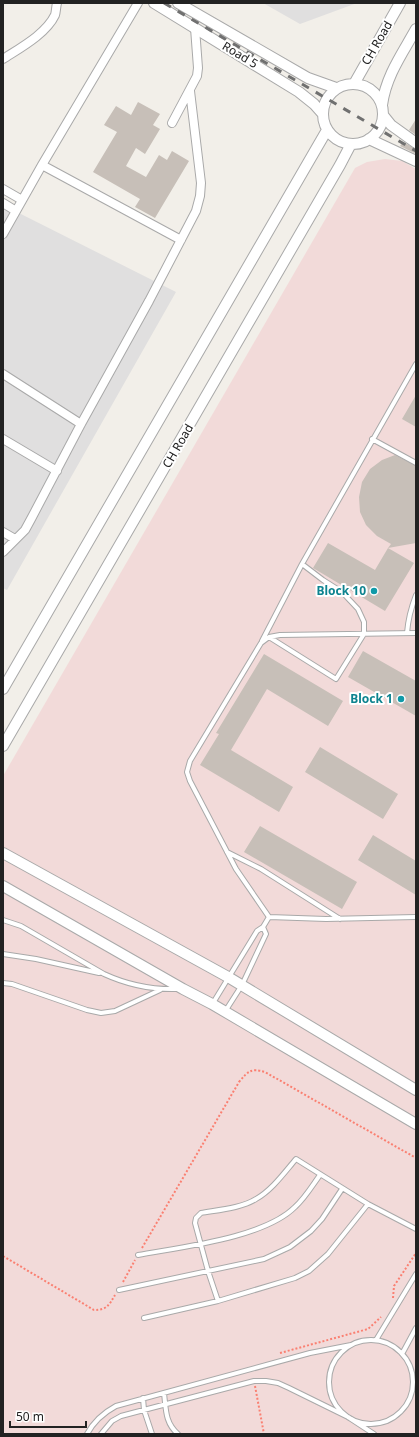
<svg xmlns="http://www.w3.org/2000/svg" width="419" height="1437" viewBox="0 0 419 1437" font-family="'Noto Sans',sans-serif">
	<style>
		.residential { fill: #e0dfdf }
		.commercial { fill: #f2dad9 }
		.building { fill: #c7bfb8 }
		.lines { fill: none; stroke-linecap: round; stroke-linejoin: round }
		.service-casing { stroke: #a9a9a9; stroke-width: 6 }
		.minor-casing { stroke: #a9a9a9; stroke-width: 10 }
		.tertiary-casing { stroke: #a9a9a9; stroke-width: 12 }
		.path { stroke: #fa8072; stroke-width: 2; stroke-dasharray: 2 2; stroke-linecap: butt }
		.service { stroke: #fff; stroke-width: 4 }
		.minor { stroke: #fff; stroke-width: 8 }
		.tertiary { stroke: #fff; stroke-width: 10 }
		.rail { stroke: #707070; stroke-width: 3; stroke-dasharray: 8 8; stroke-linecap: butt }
		.culture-dot { fill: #0f9aa8; stroke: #fff; stroke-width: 1.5 }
		.labels { text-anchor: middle; stroke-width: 4; stroke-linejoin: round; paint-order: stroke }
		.street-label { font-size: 12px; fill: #222; stroke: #fff }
		.culture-label { font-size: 12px; font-weight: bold; fill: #0d838f; stroke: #fff; text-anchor: end }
	</style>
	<rect width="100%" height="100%" fill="#f2efe9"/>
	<path class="residential" d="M 263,3 L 357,3 L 300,24 Z
		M 3,205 L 176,292 L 7,590 L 3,588 Z"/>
	<path class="commercial" d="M 385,159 L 402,161 L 416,169 L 416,1434 L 3,1434 L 3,776 L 355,168 L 367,162 Z"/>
	<path class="building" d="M 138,102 L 160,114 L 153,125 L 160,129 L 145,154 L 136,148 L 126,166 L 146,177 L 159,155 L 167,160 L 172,151 L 189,161 L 155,218 L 135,207 L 140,199 L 93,172 L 117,132 L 104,125 L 116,106 L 131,115 Z
		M 416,119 L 416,135 L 409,130 Z
		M 403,142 L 416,149 L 416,154 L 400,146 Z
		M 416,395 L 416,427 L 402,419 Z
		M 395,455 L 416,466 L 416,543 L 388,548 L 391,544 L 377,536 L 366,525 L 360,512 L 359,497 L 362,482 L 370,469 L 382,460 Z
		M 328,543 L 375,570 L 388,548 L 414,563 L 385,611 L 313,568 Z
		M 363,651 L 416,681 L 416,716 L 348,677 Z
		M 264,654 L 343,701 L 328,726 L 267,689 L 231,750 L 293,787 L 279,812 L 200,765 L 219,734 L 216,733 Z
		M 320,747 L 398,794 L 383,819 L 305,772 Z
		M 260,826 L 357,882 L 342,909 L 244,852 Z
		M 373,835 L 416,861 L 416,895 L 358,860 Z"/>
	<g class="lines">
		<g class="service-casing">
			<path id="service" d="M 372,439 L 416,463
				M 407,633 C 408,620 411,608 416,595
				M 269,637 L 336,679 L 364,634 L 364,622 L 358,609 L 342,592 L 323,580 L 302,564
				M 262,641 L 302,564 L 416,364
				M 227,852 L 261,869 L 340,919
				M 269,917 L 326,919 L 416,917
				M 3,920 L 21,926 L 104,974 C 128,985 151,990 178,989
				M 3,954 L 36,959 L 99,973
				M 3,983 L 12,984 L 87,1010 L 101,1013 L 115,1011 L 160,990
				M 213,1003 L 257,931 L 263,927 L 269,917 L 236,869 L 190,781 L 187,772 L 190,761 L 261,643 L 269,637 L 280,635 L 416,633
				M 226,1010 L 242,985 L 266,934 L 263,927
				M 138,1255 C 181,1247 264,1238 295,1207 C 305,1198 312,1186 320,1175
				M 119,1290 L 264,1259 L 290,1247 L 311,1231 L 322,1219 L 342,1189
				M 218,1301 L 208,1271 L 195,1223 L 196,1218 L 201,1213 C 218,1210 242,1208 256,1199 C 272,1190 284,1173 296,1159 L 368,1204 L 416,1229
				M 144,1318 L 218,1301 L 295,1278 L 309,1271 L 328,1254 L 368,1204
				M 376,1340 L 416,1274
				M329 1382a42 42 0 1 1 84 0a42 42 0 1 1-84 0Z
				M 402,1354 L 416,1328
				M 164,1393 C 166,1409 165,1423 178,1434
				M 143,1398 L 144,1410 L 152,1434
				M 87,1434 C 94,1421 103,1413 116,1406 L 310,1353 L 351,1345
				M 101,1434 L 112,1421 L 121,1416 L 254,1381 L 266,1381 L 278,1383 L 289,1388 L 348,1417 L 374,1434"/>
		</g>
		<g class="minor-casing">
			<path id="minor" d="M 3,59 C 20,48 46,34 55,15 C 56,12 56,7 57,3
				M 172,123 L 197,76 L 198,68 L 195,28
				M 42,165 L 181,240
				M 3,189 L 22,200
				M 3,203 L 16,211
				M 3,234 L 42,165 L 138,3
				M 3,374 L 81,424
				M 3,439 L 57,471
				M 3,532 L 15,539
				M 3,552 L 25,530 L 31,519 L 81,424 L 149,301 L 196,211 L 200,196 L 201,183 L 190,91"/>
		</g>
		<g class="tertiary-casing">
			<path id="tertiary" d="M 154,3 L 299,92 L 314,104 L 322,113
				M 178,3 L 308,78 L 336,88
				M 354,84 L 400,3
				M323 114a30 30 0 1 1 60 0a30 30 0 1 1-60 0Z
				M 382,105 C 386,76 402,54 416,29
				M 383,115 L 391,125 L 416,143
				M 369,139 L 416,161
				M 3,689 L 327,130
				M 3,746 L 340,165 L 351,144
				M 3,853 L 228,977 L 416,1090
				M 3,886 L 183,989 L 212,1004 L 416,1124"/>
		</g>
		<path class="path" d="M 142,1248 L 239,1082 C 248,1071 251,1068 265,1072 L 416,1158
			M 3,1256 L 94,1310 C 107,1310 109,1305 115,1295
			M 123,1282 L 135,1260
			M 393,1298 L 394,1286 L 416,1253
			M 416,1350 L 416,1357
			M 280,1353 L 368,1329 L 381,1317
			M 255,1386 L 264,1434"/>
		<use href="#service" class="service"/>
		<use href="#minor" class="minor"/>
		<use href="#tertiary" class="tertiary"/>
		<path class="rail" d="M 164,3 L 416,151"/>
	</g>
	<g class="culture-dot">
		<circle cx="374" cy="591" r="4"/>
		<circle cx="401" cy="699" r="4"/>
	</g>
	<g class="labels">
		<g class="street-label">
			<text transform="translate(377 43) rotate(-60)" y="4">CH Road</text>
			<text transform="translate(240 55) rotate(31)" y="4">Road 5</text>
			<text transform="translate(178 446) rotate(-60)" y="4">CH Road</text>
		</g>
		<g class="culture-label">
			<text x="366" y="595">Block 10</text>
			<text x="393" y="703">Block 1</text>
		</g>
	</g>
	<rect width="419" height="1437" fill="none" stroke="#222222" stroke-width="8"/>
	<path d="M10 1421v6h76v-6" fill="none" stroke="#222222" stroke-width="2"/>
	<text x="16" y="1421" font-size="12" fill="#222222" stroke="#ffffff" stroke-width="3" paint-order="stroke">50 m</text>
</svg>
